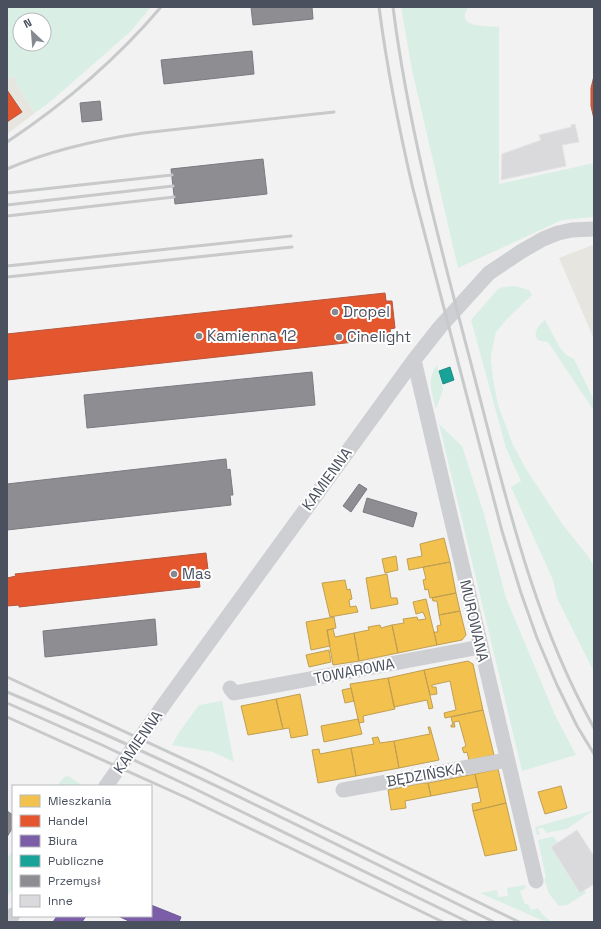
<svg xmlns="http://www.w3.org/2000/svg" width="601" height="929" viewBox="0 0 601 929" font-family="'Space Grotesk',sans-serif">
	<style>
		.commercial { fill: #e6e5e0 }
		.green { fill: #d9efe6; fill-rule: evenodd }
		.homes { fill: #f2c14e; stroke: #c09f52 }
		.shops { fill: #e4572e; stroke: #b6553c }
		.offices { fill: #7b5ea7; stroke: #6c5a91 }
		.public { fill: #17a398; stroke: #268a86 }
		.industry { fill: #8d8d92; stroke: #797b82 }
		.building { fill: #dadadc; stroke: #e4e4e5 }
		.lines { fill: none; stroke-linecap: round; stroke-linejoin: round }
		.minor { stroke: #cecfd2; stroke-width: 15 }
		.rail { stroke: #c8c9cb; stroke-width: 3 }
		.poi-dot { fill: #858991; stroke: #fff; stroke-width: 1.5 }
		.labels { text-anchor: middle; stroke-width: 4; stroke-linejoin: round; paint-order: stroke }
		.poi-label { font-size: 15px; fill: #4a505d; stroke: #fff; text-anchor: start }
		.street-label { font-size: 15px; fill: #4a505d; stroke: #fff }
	</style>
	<rect width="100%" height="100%" fill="#f2f2f2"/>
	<path class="commercial" d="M 14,76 L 16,83 L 35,113 L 7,134 L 7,78 Z
		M 594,245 L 594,339 L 559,258 L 590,246 Z"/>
	<path class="green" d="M 7,7 L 151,7 L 130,32 L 50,102 L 35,113 L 16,83 L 14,76 L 7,78 ZM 20,20 L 44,20 L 44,44 L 20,44 Z
		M 401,7 L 469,7 C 452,28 489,26 499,27 L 499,184 L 594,163 L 594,217 L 562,220 L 458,268 L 412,70 Z
		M 515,286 L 529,290 L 532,295 L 508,318 L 496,332 L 491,355 L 491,361 L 493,379 L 498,405 L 513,445 L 526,469 L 563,525 L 588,556 L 594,567 L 594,672 L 557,598 L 553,580 L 511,487 L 521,481 L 506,448 L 471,320 L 498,289 L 503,287 Z
		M 545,320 L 559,346 L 566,355 L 574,359 L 594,400 L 594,411 L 548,342 C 529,342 535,327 545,320 Z
		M 437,365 L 443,390 L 436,409 C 432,394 426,379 437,365 Z
		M 439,424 L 462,446 L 484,514 L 506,598 L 555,715 L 576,755 L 522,771 Z
		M 222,701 L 234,762 L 213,752 L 172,745 L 180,731 L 199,705 Z
		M 69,776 L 83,786 L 57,786 L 64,777 Z
		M 594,810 L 567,829 L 546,833 L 543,828 L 538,829 L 540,835 L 537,835 L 535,827 Z
		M 551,837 L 554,837 L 558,842 L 551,848 L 580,892 L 584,890 L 586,893 L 567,905 L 559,906 L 549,894 L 544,879 L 546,878 L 538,840 Z
		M 13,850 L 13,888 L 7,897 L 7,858 Z
		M 525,885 L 526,888 L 520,891 L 525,904 L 528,904 L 531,910 L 538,908 L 544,916 L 552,922 L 546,922 L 480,893 L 497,890 L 498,897 L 508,896 L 507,888 Z"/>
	<path class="homes" d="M 444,538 L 450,562 L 409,570 L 407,559 L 422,556 L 420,544 Z
		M 396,556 L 398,570 L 385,573 L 382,559 Z
		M 450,562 L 456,593 L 430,598 L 428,589 L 425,590 L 423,580 L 426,579 L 423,567 Z
		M 387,574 L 391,598 L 397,598 L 398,604 L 371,609 L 366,578 Z
		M 345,580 L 347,590 L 350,589 L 352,599 L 349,600 L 350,607 L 356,606 L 358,612 L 330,617 L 322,583 Z
		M 456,593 L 460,611 L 439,615 L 437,601 L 433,601 L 432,598 Z
		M 426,599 L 437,645 L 398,653 L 392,625 L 404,623 L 403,619 L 417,617 L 418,620 L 426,619 L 423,612 L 416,614 L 413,602 Z
		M 460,611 L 466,635 L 462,640 L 437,645 L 434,632 L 438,632 L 437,626 L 441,625 L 439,615 Z
		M 334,617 L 336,628 L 327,630 L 330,646 L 311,650 L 306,622 Z
		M 380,625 L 381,628 L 392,625 L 398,653 L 359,661 L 354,633 L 369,630 L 368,627 Z
		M 333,629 L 335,637 L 354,633 L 359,661 L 333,665 L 327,630 Z
		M 329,650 L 331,662 L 309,667 L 306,655 Z
		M 468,661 L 473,664 L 483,710 L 445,718 L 444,713 L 456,710 L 450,681 L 432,685 L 432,687 L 436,687 L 437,694 L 430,695 L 424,670 Z
		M 424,670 L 433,708 L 429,709 L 427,700 L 394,707 L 388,678 Z
		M 388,678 L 395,709 L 363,716 L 364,722 L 359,723 L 350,684 Z
		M 351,688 L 354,701 L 345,703 L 342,690 Z
		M 300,694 L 308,735 L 291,738 L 289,728 L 283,729 L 276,699 Z
		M 276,699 L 283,729 L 248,735 L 241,706 Z
		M 483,710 L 494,755 L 469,760 L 467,752 L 464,753 L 462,748 L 466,746 L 459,721 L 454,722 L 455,727 L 451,727 L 451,725 L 453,725 L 451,717 Z
		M 358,719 L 362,734 L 324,742 L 321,726 Z
		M 428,727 L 430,727 L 439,760 L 399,768 L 394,741 L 430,734 Z
		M 378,737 L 380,743 L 394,741 L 399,768 L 356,776 L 351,748 L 374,744 L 372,738 Z
		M 351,748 L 356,776 L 318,783 L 312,750 L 319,749 L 320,754 Z
		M 498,769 L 506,803 L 473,811 L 472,804 L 481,802 L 475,774 Z
		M 475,774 L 478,787 L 431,796 L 428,783 Z
		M 423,783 L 428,783 L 431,796 L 405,801 L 406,808 L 391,810 L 388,790 Z
		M 561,786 L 567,808 L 545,814 L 538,792 Z
		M 506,803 L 517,850 L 485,856 L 473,811 Z"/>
	<path class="shops" d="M 594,76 L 594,119 L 591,106 L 591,88 Z
		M 7,90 L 22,112 L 7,122 Z
		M 385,293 L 386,301 L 392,301 L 395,328 L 390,329 L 391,338 L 7,380 L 7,334 Z
		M 206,553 L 208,570 L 198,571 L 200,587 L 19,607 L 19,605 L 7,606 L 7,578 L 16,576 L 15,574 Z"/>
	<path class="offices" d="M 151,905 L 181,917 L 179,922 L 165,921 L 131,922 L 118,916 L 151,916 Z
		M 57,916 L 86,916 L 82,922 L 53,922 Z"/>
	<path class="public" d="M 450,367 L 454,380 L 443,384 L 439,371 Z"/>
	<path class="industry" d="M 251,7 L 312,7 L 313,19 L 253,25 Z
		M 252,51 L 254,74 L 164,84 L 161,60 Z
		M 100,101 L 102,120 L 82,122 L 80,103 Z
		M 263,159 L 267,194 L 175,204 L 171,169 Z
		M 312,372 L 315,405 L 87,428 L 84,395 Z
		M 226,459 L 227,470 L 230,469 L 233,495 L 230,495 L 231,505 L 7,530 L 7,484 Z
		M 359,484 L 367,489 L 351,512 L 343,506 Z
		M 367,498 L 417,513 L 413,527 L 363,512 Z
		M 155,619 L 157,645 L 45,657 L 43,631 Z
		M 7,811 L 13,815 L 13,827 L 7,837 Z"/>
	<path class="building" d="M 575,124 L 579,142 L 562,145 L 566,166 L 501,180 L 502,154 L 541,140 L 539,135 L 571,127 L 571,125 Z
		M 577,830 L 594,856 L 594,884 L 580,893 L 551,847 Z"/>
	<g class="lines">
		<path class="minor" d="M 414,360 L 536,881
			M 230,688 L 234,693 L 480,647
			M 106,786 L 170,696 L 414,360 L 440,327 L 489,273 L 522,251 L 543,239 L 558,233 L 572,230 L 594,229
			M 343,790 L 507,760
			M 8,922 L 13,915"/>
		<path class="rail" d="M 379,7 C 387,68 399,129 413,189 L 502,531 L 521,593 L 537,638 L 557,685 L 577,726 L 594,754
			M 393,7 C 409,133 443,256 475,379 C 506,498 533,619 594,728
			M 7,142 C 64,104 117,59 161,7
			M 7,169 C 51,150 96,140 143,133 L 334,112
			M 7,193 L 172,175
			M 7,205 L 173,186
			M 7,216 L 174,197
			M 7,266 L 291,236
			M 7,277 L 292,247
			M 7,677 L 203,768 L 519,922
			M 7,692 C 173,761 333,843 494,922
			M 7,703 L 102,745 L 193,788 L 468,922
			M 7,717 L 187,798 L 443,922"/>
	</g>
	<g class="poi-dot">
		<circle cx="335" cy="312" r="4"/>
		<circle cx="199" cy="336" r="4"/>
		<circle cx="339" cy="337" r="4"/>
		<circle cx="174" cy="574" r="4"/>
	</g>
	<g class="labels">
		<g class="poi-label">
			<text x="343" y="317">Dropel</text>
			<text x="207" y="341">Kamienna 12</text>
			<text x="347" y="342">Cinelight</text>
			<text x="182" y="579">Mas</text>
		</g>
		<g class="street-label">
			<text transform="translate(327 479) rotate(-54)" y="5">KAMIENNA</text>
			<text transform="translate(474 621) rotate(77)" y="5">MUROWANA</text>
			<text transform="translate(354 671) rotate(-11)" y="5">TOWAROWA</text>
			<text transform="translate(138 742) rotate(-55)" y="5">KAMIENNA</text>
			<text transform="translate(425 775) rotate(-10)" y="5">BĘDZIŃSKA</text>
		</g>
	</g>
	<rect width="601" height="929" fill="none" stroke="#4a505d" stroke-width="16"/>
	<rect x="12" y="785" width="140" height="132" fill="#ffffff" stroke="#b7b9be"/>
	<rect x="20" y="795" width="20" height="12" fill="#f2c14e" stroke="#b7b9be"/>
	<text x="48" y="805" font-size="12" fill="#4a505d">Mieszkania</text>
	<rect x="20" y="815" width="20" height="12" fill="#e4572e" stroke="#b7b9be"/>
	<text x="48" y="825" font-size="12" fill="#4a505d">Handel</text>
	<rect x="20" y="835" width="20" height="12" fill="#7b5ea7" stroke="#b7b9be"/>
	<text x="48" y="845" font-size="12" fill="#4a505d">Biura</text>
	<rect x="20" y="855" width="20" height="12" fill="#17a398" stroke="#b7b9be"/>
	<text x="48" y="865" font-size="12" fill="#4a505d">Publiczne</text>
	<rect x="20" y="875" width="20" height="12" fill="#8d8d92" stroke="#b7b9be"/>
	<text x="48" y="885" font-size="12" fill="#4a505d">Przemysł</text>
	<rect x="20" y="895" width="20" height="12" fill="#dadadc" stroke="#b7b9be"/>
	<text x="48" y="905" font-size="12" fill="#4a505d">Inne</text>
	<g transform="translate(32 32) rotate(334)"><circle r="19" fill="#ffffff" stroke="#b7b9be"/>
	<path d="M0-3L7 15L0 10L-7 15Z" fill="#858991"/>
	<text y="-6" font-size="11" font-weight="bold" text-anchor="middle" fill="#4a505d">N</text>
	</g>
</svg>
